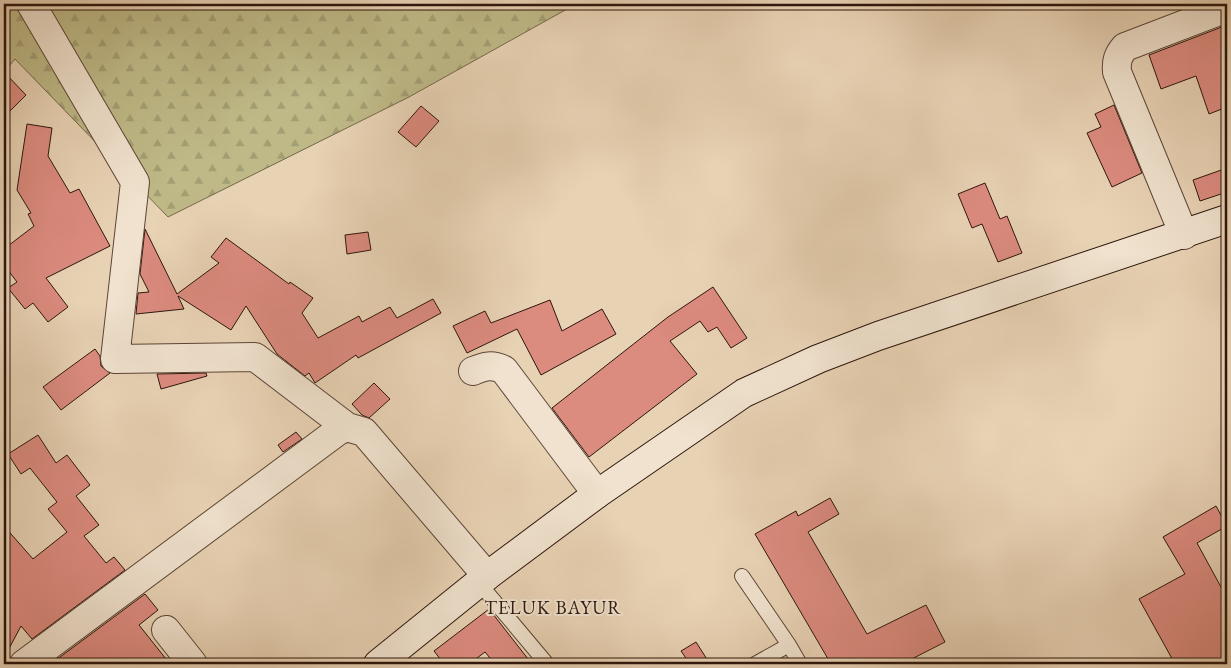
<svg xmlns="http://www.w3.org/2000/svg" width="1231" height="668" viewBox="0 0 1231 668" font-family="'EB Garamond',serif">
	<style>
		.forest { fill: url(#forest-firs); stroke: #76684a }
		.building { fill: #dc8b7f; stroke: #2d160d }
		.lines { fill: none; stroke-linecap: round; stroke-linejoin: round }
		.lane-casing { stroke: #5c4537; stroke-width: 16 }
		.street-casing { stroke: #5c4537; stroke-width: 30 }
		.secondary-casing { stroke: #2d160d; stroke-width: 30 }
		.lane { stroke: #f0e2ce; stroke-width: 14 }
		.street { stroke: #f0e2ce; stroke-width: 28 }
		.secondary { stroke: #f0e2ce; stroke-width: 28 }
		.labels { text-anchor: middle; stroke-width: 4; stroke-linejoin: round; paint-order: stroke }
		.quarter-label { font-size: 19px; letter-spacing: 1px; fill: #2d160d; stroke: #f0e2ce }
	</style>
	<defs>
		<pattern id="forest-firs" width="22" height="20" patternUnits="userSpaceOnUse" patternTransform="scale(1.25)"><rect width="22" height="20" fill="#beb987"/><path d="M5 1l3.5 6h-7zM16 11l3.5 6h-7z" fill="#a49e73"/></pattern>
	</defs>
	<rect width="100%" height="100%" fill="#e8d2b4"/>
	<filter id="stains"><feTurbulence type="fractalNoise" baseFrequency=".004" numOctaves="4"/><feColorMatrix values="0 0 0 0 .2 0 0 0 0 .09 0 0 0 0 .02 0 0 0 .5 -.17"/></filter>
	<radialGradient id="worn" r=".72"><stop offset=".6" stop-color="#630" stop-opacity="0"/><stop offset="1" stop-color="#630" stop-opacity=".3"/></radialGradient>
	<path class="forest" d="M 4,4 L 576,4 L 409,97 L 168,217 L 15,59 L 4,72 Z"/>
	<path class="building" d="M 1227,25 L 1227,107 L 1209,114 L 1196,76 L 1161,89 L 1149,55 Z
		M 4,72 L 26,95 L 4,117 Z
		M 1114,105 L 1142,173 L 1112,187 L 1087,133 L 1101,127 L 1095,114 Z
		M 421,106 L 439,121 L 416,147 L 398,132 Z
		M 27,124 L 52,128 L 48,156 L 70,193 L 79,189 L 110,246 L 46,278 L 68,307 L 48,322 L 33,303 L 25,309 L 8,288 L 17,282 L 4,265 L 4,249 L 34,226 L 28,214 L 31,213 L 17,190 Z
		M 1227,168 L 1227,192 L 1200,201 L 1193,180 Z
		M 985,183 L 1000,219 L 1007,216 L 1022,253 L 998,262 L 982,224 L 972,228 L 958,194 Z
		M 145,229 L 177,294 L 219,263 L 211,257 L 226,238 L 289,284 L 290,282 L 313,298 L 302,313 L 318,338 L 359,316 L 362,322 L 390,307 L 397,318 L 433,299 L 441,313 L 358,358 L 356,355 L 315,383 L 309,373 L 305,376 L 277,354 L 246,306 L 231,330 L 178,296 L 184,309 L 136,314 L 138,293 L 149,292 L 140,274 Z
		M 368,232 L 371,250 L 347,254 L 345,235 Z
		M 713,287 L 747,338 L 731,348 L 717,327 L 708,332 L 700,321 L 670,341 L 697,374 L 589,457 L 552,408 L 668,317 Z
		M 550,300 L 562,331 L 602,309 L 616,334 L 541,375 L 517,329 L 467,353 L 453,326 L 485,311 L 491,323 Z
		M 95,349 L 100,356 L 101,366 L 110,373 L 61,410 L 43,387 Z
		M 206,373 L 207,376 L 161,389 L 157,374 Z
		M 374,383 L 390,399 L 369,418 L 362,415 L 352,404 Z
		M 296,432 L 302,439 L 283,452 L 278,445 Z
		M 38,435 L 56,463 L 67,455 L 90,485 L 76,496 L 99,525 L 84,536 L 106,563 L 114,557 L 125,570 L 32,639 L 21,626 L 4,658 L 4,526 L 33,559 L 67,532 L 48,509 L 57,502 L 30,468 L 21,474 L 8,454 Z
		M 830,498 L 839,514 L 808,532 L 867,634 L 926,605 L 945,642 L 902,664 L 831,664 L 755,534 L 796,511 L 798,516 Z
		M 1216,506 L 1227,526 L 1197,543 L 1227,598 L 1227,664 L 1175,664 L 1139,599 L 1185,574 L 1163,537 Z
		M 145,594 L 158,610 L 139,625 L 170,664 L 53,664 L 52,663 Z
		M 489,609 L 532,664 L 495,664 L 485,652 L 469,664 L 444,664 L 434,651 Z
		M 696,642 L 710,664 L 690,664 L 681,651 Z"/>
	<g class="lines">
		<g class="lane-casing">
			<path id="lane" d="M 742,576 L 789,645 L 800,664
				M 479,583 L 547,664
				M 755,664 L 789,645"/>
		</g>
		<g class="street-casing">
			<path id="street" d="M 31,4 L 135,182 L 115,359 L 255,357 L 347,427
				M 1184,235 L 1117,72 C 1116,61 1118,55 1125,47 L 1227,8
				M 473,371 C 485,366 492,364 504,370 L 597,494
				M 166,630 L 193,664
				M 24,664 L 338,431 L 347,427 L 364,432 L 487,576"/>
		</g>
		<g class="secondary-casing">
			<path id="secondary" d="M 378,664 L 487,576 L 597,494 L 744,393 L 818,359 L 878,336 L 1227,219"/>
		</g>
		<use href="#lane" class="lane"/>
		<use href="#street" class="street"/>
		<use href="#secondary" class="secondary"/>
	</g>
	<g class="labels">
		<g class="quarter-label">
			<text x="553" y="614">TELUK BAYUR</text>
		</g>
	</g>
	<rect width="1231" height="668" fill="none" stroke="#e8d2b4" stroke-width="20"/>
	<rect x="5" y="5" width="1221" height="658" fill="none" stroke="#2d160d" stroke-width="2.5"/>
	<rect x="10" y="10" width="1211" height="648" fill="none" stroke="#2d160d"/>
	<rect width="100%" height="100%" filter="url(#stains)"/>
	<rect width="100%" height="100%" fill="url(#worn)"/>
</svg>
